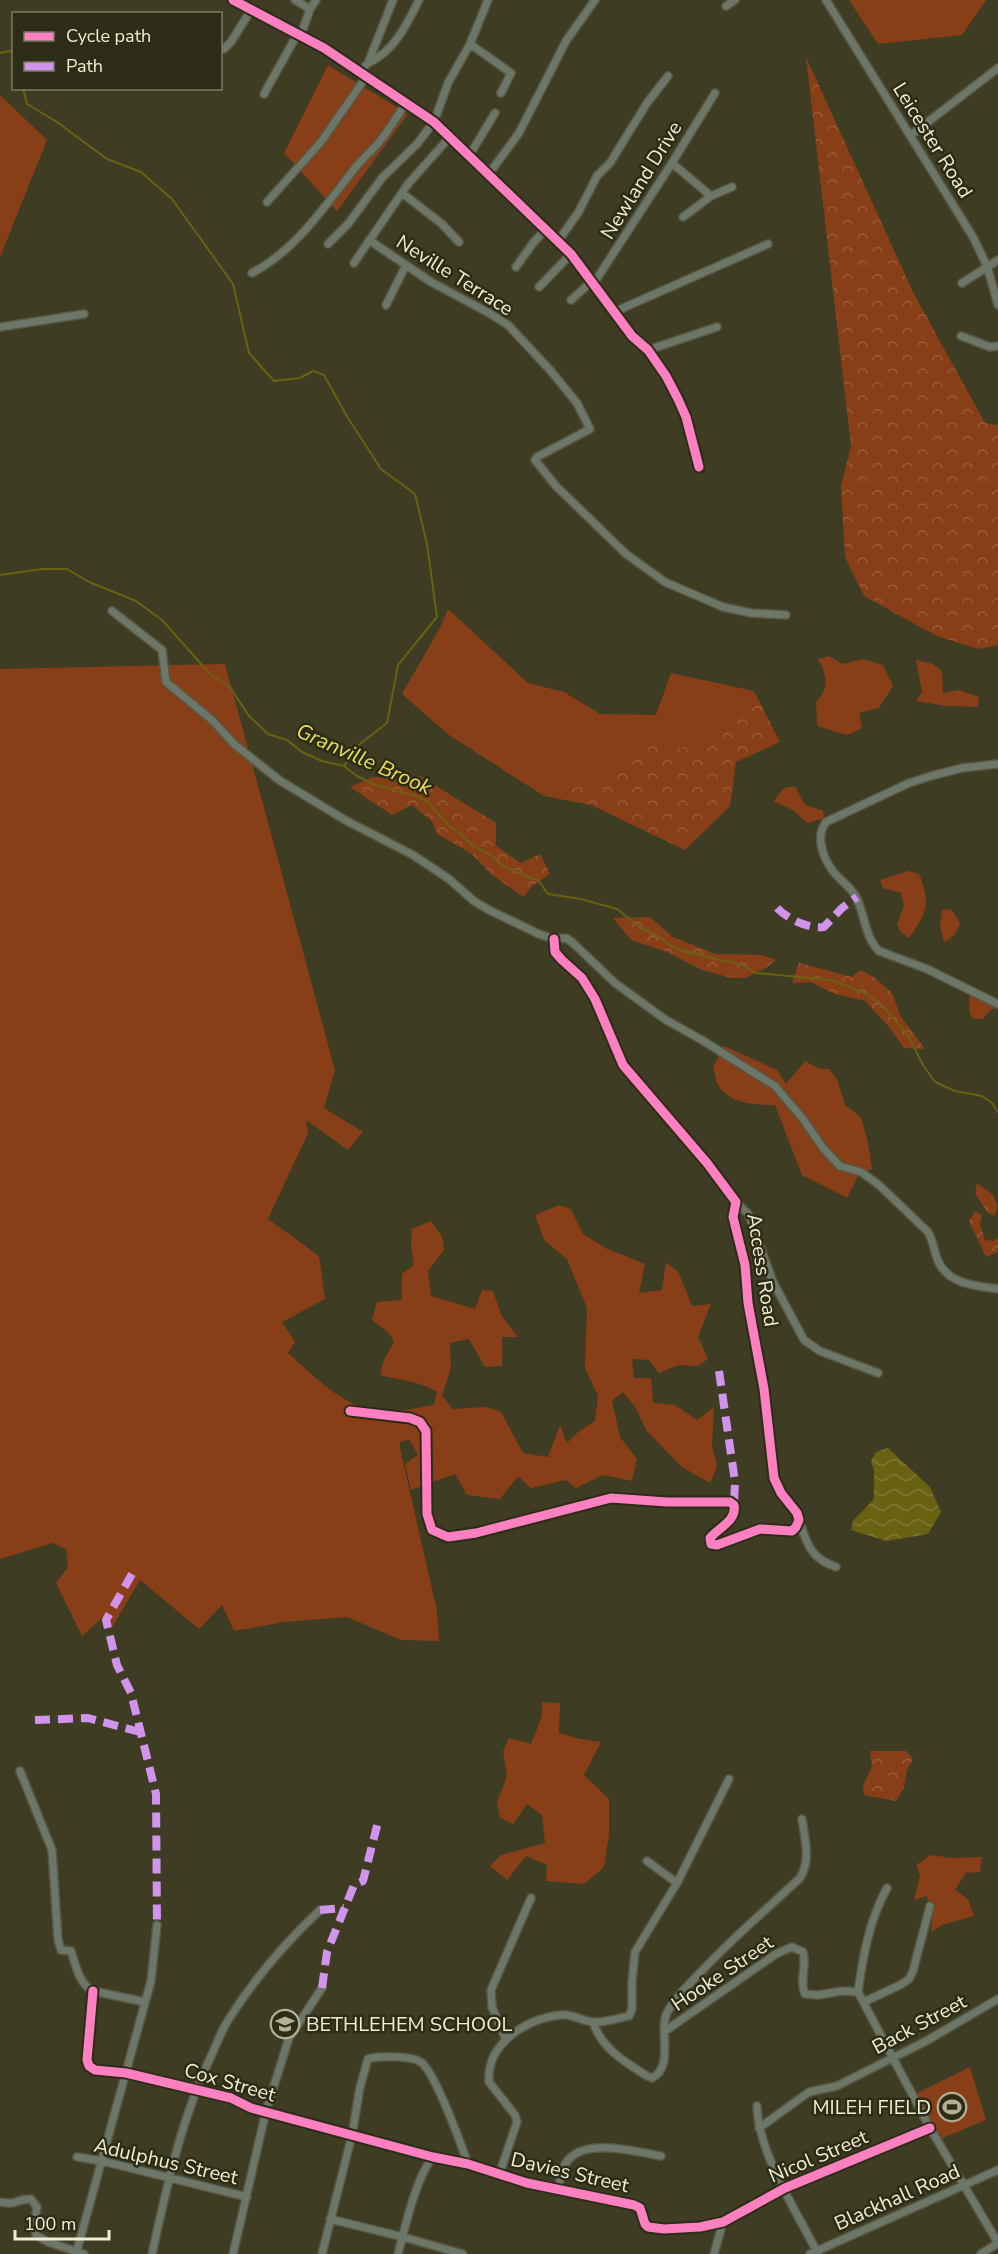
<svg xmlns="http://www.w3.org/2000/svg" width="998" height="2254" viewBox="0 0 998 2254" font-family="'Nunito Sans',sans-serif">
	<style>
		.green { fill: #883f18 }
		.forest { fill: url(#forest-crowns) }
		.water { fill: url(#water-waves) }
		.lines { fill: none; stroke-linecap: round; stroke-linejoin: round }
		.stream { stroke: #696212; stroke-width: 2 }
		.minor-casing { stroke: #585741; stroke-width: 10 }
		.minor { stroke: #6c7669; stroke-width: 7 }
		.quiet { stroke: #d193ec; stroke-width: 8; stroke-dasharray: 15 8; stroke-linecap: butt }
		.cycleway-casing { stroke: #2d2c17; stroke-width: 13 }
		.cycleway { stroke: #ff80c0; stroke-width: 9 }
		.labels { text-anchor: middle; stroke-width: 5; stroke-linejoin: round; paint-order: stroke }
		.street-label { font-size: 20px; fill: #f0eed4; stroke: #2d2c17 }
		.poi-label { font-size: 20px; fill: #f0eed4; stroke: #2d2c17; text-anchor: start }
		.water-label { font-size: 21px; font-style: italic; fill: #ebdf56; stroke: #2d2c17 }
	</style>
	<defs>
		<pattern id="forest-crowns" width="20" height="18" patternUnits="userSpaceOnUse" patternTransform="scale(1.5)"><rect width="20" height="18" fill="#883f18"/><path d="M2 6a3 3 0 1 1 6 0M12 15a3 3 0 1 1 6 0" fill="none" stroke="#995b39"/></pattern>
		<pattern id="water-waves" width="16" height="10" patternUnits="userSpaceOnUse" patternTransform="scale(1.5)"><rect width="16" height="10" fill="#696212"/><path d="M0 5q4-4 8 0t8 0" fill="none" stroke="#7f7934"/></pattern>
	</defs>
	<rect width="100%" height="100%" fill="#3e3c22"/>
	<path class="green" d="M 849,0 L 986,0 L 962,35 L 878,44 Z
		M 328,65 L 408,114 L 337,211 L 284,153 Z
		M 0,95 L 47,140 L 0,257 Z
		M 448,609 L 528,683 L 564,692 L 600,714 L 656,715 L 671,673 L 754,691 L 729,727 L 680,748 L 632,750 L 596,782 L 544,796 L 449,735 L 402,694 L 441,626 Z
		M 829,656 L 842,664 L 863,659 L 883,665 L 893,686 L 879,708 L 859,713 L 862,728 L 847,735 L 817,726 L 816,702 C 830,688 827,676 818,659 Z
		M 916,660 L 933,664 L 942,671 L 943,693 L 959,690 L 979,697 L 978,707 L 947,706 L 916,701 L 922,692 Z
		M 225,664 L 335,1070 L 324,1108 L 363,1132 L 348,1150 L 306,1120 L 308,1133 L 268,1219 L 319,1256 L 325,1299 L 282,1322 L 295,1342 L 288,1353 C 313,1375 336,1400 368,1409 C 389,1415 413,1408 434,1405 L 437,1392 C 417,1380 402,1381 380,1375 L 383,1362 L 394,1342 L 389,1333 L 372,1320 L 377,1302 L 402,1300 L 402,1274 L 414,1265 L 411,1246 L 412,1229 L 431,1221 L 442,1236 L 444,1250 L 428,1271 L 431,1296 L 475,1309 L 482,1290 L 493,1291 L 502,1317 L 518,1337 L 502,1337 L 502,1366 L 485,1367 L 469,1339 L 450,1343 L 451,1368 L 442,1395 L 452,1409 L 486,1407 L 501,1412 L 523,1453 L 548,1457 L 560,1425 L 567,1443 L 578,1432 L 595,1421 L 598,1396 L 585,1368 L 587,1308 L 567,1259 L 544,1240 L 535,1215 L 559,1205 L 571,1209 L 583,1234 L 605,1248 L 645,1264 L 639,1293 L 662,1290 L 666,1262 L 679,1273 L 692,1306 L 711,1304 L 698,1337 L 708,1359 L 698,1366 L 679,1365 L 659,1373 L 649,1360 L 632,1359 L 634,1378 L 651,1378 L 653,1403 L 675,1405 L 697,1420 L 714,1407 L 712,1445 L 717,1467 L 710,1483 L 682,1467 L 646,1430 L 636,1408 L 623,1392 L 612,1401 L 620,1437 L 637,1459 L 632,1481 L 603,1475 L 576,1488 L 566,1480 L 531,1488 L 518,1476 L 500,1499 L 467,1495 L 455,1474 L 411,1490 L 405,1464 L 418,1455 L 409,1439 L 400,1442 L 400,1448 L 437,1611 L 439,1641 L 401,1640 L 347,1617 L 284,1622 L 234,1631 L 222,1605 L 199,1629 L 140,1580 L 111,1629 L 102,1618 L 82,1636 L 56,1583 L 68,1567 L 66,1549 L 52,1543 L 0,1559 L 0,669 Z
		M 795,786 L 805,805 L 823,811 L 824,818 L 807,823 L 794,811 L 774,801 L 784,788 Z
		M 908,871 L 919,874 C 931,903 927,913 909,938 L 901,933 L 897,924 L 904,906 L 901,893 L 883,888 L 880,880 Z
		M 951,909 L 960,923 L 955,935 L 944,942 L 940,927 L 942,910 Z
		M 970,993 L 998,1007 L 990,1010 L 983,1019 L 973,1019 L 969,1011 Z
		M 724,1046 L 777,1070 L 786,1084 L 805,1061 L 820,1069 L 829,1069 L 837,1079 L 845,1105 L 861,1117 L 868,1143 L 872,1169 L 858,1176 L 847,1198 L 802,1175 L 775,1105 C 756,1105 729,1104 718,1085 C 715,1080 715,1072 713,1067 Z
		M 542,1702 L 560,1703 L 559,1733 L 580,1739 L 601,1742 L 584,1775 L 609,1799 L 609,1835 L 604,1867 L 584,1884 L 546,1881 L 547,1865 L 526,1856 L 507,1880 L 490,1866 L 501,1855 L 545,1843 L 542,1815 L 527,1804 L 513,1824 L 500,1818 L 497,1802 L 507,1776 L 503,1751 L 509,1738 L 531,1744 L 542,1716 Z
		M 931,1855 L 952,1858 L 982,1857 L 980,1872 L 966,1873 L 955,1890 L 968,1899 L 974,1916 L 942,1925 L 931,1932 L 932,1915 L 927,1896 L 914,1900 L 920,1875 L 916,1865 Z
		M 970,2067 L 986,2120 L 938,2140 L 915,2094 Z"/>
	<path class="forest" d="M 806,57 L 914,294 L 985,423 L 998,425 L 998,645 L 979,649 L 937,636 L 864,596 L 845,557 L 841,486 L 851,446 Z
		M 754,691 L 780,742 L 736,762 L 730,806 L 685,850 L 591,805 L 544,796 L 596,782 L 631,750 L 671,741 L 680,748 L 729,727 Z
		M 373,777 L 405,780 L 420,776 L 496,823 L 496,846 L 521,863 L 540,854 L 550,874 L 531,887 L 524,897 L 492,875 L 472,854 L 437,834 L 432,821 L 412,805 L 392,815 L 350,787 Z
		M 650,917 L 673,937 L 715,954 L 762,955 L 776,960 L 767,967 L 745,978 L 732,978 L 702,970 L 665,951 L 631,940 L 613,918 Z
		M 799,963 L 852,977 L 860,970 L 874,977 L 892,993 L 901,1017 L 925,1049 L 904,1048 L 890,1028 L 865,1001 L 835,994 L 810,982 L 792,983 Z
		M 977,1183 L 992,1194 L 998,1206 L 994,1216 L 987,1212 L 975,1193 Z
		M 975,1211 L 982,1215 L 980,1224 L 985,1240 L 994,1241 L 998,1238 L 998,1252 L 986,1257 L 969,1221 Z
		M 870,1751 L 906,1751 L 913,1759 L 907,1770 L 904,1788 L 896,1801 L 864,1795 L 863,1786 L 872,1767 Z"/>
	<path class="water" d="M 888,1448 L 930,1487 L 941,1512 L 928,1534 L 887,1541 L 851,1530 L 853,1521 L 874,1499 L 874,1471 L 871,1461 L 876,1452 Z"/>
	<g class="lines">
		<path class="stream" d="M 0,53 L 10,51 L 14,53
			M 23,88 L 27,104 L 57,122 L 107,159 L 141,172 L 172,199 L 233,284 L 249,353 L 274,381 L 300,378 L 313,371 L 324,375 L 348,418 L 381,469 L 415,494 L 427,544 L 437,617 L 398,665 L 387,723 L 352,750 L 345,765
			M 0,575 L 42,569 L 67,569 L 89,582 L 136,601 L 162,620 L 211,675 L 230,687 L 249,716 L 268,734 L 287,740 L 302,752 L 322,761 L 344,766 L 357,776 L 376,785 L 416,796 L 427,801 L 450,827 L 461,834 L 472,845 L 491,855 L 503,866 L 527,877 L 538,880 L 548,894 L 581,899 L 617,909 L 641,928 L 656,935 L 673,947 L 687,952 L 743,965 L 756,973 L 832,980 L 866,994 L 882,1005 L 909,1037 L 923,1065 L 935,1082 L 955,1091 L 982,1096 L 992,1103 L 998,1112"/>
		<g class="minor-casing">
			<path id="minor" d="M 233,0 L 324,48 L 434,122 L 571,254 L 632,336 L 648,350 L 666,376 L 678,399 L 686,417 L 699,467
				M 295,0 L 310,9
				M 826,0 L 973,237 L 987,266 L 998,305
				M 726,6 L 735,0
				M 301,35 L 310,9 L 316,0
				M 470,44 L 511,73 L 501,93
				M 220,48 L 224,49 L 231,42 L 251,10
				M 368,63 C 394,52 407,24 419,0
				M 360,72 L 368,63 L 393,0
				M 264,94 L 298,33
				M 911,135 L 998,68
				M 469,156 L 495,113
				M 672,163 L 711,196 L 732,187
				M 488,175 L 519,133 L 566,41 L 595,0
				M 402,193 L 442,224 L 459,242
				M 267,202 L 321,142 L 366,77
				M 683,217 L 711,196
				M 369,240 L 431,282 L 489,313 L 508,325 L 550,370 L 577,403 L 590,429 L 537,457 L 535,460 L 556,486 L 626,554 L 665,582 L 723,607 L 751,613 L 786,615
				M 558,241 L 578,213 L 597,176 L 610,163 L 647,103 L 668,76
				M 328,244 L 348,224 L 382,178 L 417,144 L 434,122 L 448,83 L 470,44 L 488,0
				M 354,263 L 408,184 L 449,138
				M 516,267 L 533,243 L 546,229
				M 252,273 C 296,250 325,206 355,168 C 363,158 373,150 380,141 C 390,128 398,115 407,102
				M 594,283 L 672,163 L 715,93
				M 962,283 L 998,260
				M 539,287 L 571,254
				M 571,300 L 592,281
				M 386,305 L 406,265
				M 614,312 L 768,244
				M 0,327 L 84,314
				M 961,336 L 990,347 L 998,346
				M 648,350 L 717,327
				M 112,611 L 162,650 L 166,682 L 212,720 L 234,744 L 279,780 L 345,820 L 413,855 L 449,879 L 474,901 L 489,910 L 539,934 L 554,939 L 566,938 L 572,942 L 615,983 L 666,1020 L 702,1040 L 775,1086 L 803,1119 L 823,1148 L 840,1166 L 861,1172 L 879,1185 L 928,1232 C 934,1242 934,1253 939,1263 C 950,1285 978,1286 998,1289
				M 998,764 L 962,768 L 931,776 L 909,783 L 826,822 C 815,836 823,857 832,870 C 839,880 853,888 857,899 C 865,916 865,937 879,951 L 927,969 L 998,1004
				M 736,1202 L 749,1215 L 773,1282 L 804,1340 L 820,1351 L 878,1373
				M 350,1411 L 410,1418 L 420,1422 L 426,1431 L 427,1514 L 432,1530 L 448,1537 L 476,1533 L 611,1498 L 667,1502 L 730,1502 L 734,1505 C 737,1521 719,1527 710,1538 L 711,1544 L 717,1545 L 760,1529 L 792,1531 L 796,1527 L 799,1520 L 797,1513 L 781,1493 L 774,1478 L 764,1389 L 748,1303 L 745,1265 L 733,1217 L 736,1202 L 707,1163 L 623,1065 L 595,999 L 582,978 L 562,960 L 555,952 L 554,939
				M 799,1520 C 807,1544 810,1558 836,1567
				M 20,1771 L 52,1850 L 58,1940 L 61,1950 L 71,1951 C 76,1966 79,1984 93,1991 L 145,2002
				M 647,1861 L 677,1883
				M 93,1991 L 87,2060 L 89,2066 L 95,2070 L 126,2073 L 231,2098 L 251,2108 L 433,2157 L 468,2164 L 527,2183 L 634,2205 L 640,2208 L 645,2224 L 648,2227 L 664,2229 L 700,2227 L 723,2222 L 785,2188 L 930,2128
				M 858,1992 L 930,2128 L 998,2243
				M 858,1992 C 863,1956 869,1921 887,1888
				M 864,2002 L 902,1984 L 909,1979 L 913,1971 L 930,1906
				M 593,2022 C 601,2048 625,2062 647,2076 L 652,2078 C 675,2066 658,2030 667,2013 C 674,1999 688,1985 699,1974 C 730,1940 766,1910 800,1878 C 811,1860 805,1840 802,1819
				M 665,2031 L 776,1954 L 792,1947 L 803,1952 C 807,1966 799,1981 805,1994 L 818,1995 L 843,1991 L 858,1992
				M 506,2040 L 492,2007 L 491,1990 L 531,1898
				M 757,2106 C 758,2153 797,2212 818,2254
				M 759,2128 L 809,2092 L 837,2086 L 928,2040 L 998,1999
				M 77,2157 L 102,2161 L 247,2197
				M 499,2175 L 517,2122 L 515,2115 L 489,2082 C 486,2044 526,2019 560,2015 C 571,2013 582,2021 592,2022 C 604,2023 618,2018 629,2016 L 632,2009 L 632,1981 L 635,1952 L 677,1883 L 729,1779
				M 558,2189 C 560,2180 562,2166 569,2159 C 588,2138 637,2152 661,2156
				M 0,2202 C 17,2206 18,2198 31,2199 L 37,2207 L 34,2225 L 36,2235 L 48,2242 L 84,2254
				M 330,2219 L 403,2237 L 463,2254
				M 76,2254 L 151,1981 L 157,1925
				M 152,2254 C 167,2185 182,2116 213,2052 C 218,2041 222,2029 229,2019 C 254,1979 285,1943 320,1910
				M 233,2254 L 266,2111 L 289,2038 L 322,1988
				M 322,2254 L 352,2135 L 360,2087 L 368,2059 C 379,2056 413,2055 422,2063 C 436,2075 461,2144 468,2164
				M 398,2254 C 405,2228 416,2177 433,2157
				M 714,2254 L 723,2222
				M 810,2254 L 998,2170
				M 981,2254 L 998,2243"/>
		</g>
		<use href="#minor" class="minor"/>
		<path class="quiet" d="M 777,908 C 788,919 808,929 824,927 L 842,908 L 857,897
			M 719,1371 L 735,1482 L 734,1505
			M 132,1574 L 106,1620 L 117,1665 L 131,1693 L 156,1794 L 157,1925
			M 35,1720 L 88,1718 L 140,1732
			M 320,1910 L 344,1908
			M 322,1988 L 327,1952 L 354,1885 L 363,1881 L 379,1818"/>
		<g class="cycleway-casing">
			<path id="cycleway" d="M 233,0 L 324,48 L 434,122 L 571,254 L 632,336 L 648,350 L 666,376 L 678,399 L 686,417 L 699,467
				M 350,1411 L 410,1418 L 420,1422 L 426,1431 L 427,1514 L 432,1530 L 448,1537 L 476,1533 L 611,1498 L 667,1502 L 730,1502 L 734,1505 C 737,1521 719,1527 710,1538 L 711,1544 L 717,1545 L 760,1529 L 792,1531 L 796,1527 L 799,1520 L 797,1513 L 781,1493 L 774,1478 L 764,1389 L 748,1303 L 745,1265 L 733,1217 L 736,1202 L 707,1163 L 623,1065 L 595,999 L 582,978 L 562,960 L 555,952 L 554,939
				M 93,1991 L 87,2060 L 89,2066 L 95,2070 L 126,2073 L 231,2098 L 251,2108 L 433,2157 L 468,2164 L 527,2183 L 634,2205 L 640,2208 L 645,2224 L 648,2227 L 664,2229 L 700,2227 L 723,2222 L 785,2188 L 930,2128"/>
		</g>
		<use href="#cycleway" class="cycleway"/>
	</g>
	<defs>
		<g id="school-ring" transform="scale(1.5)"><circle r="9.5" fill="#2d2c17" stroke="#b2b096" stroke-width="1.5"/><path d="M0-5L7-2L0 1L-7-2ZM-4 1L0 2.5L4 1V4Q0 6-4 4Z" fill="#b2b096"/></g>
		<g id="stadium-ring" transform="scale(1.5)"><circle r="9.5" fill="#2d2c17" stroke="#b2b096" stroke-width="1.5"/><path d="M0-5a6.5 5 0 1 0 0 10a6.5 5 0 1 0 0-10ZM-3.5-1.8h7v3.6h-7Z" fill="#b2b096"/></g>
	</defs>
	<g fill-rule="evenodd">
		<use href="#school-ring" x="285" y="2024"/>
		<use href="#stadium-ring" x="952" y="2107"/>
	</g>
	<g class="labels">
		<g class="street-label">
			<text transform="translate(933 140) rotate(58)" y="7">Leicester Road</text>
			<text transform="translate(641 180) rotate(-58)" y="7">Newland Drive</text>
			<text transform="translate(455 275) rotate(32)" y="7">Neville Terrace</text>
			<text transform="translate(763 1270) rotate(81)" y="7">Access Road</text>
			<text transform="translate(722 1973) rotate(-34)" y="7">Hooke Street</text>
			<text transform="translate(919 2024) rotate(-28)" y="7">Back Street</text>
			<text transform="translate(230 2082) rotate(16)" y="7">Cox Street</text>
			<text transform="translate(818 2156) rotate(-23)" y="7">Nicol Street</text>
			<text transform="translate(166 2161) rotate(13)" y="7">Adulphus Street</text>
			<text transform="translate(570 2172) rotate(13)" y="7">Davies Street</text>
			<text transform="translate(897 2197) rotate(-24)" y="7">Blackhall Road</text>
		</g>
		<g class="poi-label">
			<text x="306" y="2031">BETHLEHEM SCHOOL</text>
			<text x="931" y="2114" text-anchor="end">MILEH FIELD</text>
		</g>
		<g class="water-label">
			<text transform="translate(364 759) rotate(24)" y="7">Granville Brook</text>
		</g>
	</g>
	<rect x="12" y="12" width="210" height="78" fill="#2d2c17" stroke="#7b7a63" stroke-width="1.5"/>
	<rect x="24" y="32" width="30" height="9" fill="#ff80c0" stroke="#7b7a63" stroke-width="1.5"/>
	<text x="66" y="42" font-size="18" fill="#f0eed4">Cycle path</text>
	<rect x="24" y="62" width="30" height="9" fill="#d193ec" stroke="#7b7a63" stroke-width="1.5"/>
	<text x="66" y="72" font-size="18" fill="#f0eed4">Path</text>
	<path d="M15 2230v9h94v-9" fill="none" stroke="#f0eed4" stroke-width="3"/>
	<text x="24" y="2230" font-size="18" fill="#f0eed4" stroke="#2d2c17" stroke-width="4.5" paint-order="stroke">100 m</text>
</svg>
